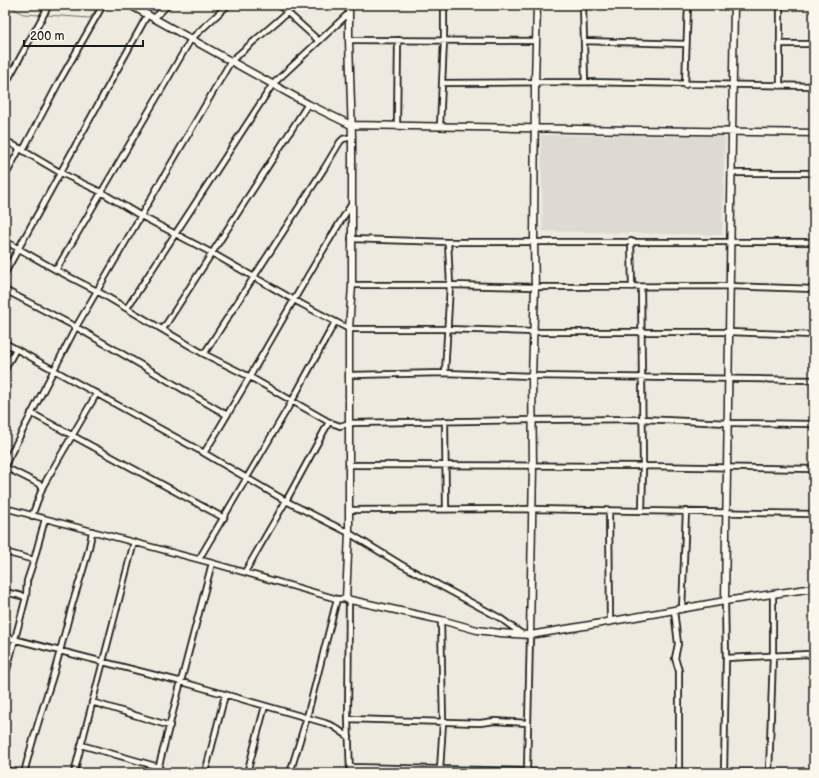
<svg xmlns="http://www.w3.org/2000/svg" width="819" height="778" viewBox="0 0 819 778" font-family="'Balsamiq Sans',sans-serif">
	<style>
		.built { fill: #dedad1 }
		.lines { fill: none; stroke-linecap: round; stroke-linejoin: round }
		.stream { stroke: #6f6d69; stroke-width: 1 }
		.street-casing { stroke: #1c1c1c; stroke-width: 8 }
		.secondary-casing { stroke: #1c1c1c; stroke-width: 9 }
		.street { stroke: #fbf7ec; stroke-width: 4.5 }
		.secondary { stroke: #fbf7ec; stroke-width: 6 }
	</style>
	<rect width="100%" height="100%" fill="#eeeadf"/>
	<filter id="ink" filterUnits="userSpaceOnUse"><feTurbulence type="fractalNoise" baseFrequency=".025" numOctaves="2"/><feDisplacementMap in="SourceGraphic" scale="8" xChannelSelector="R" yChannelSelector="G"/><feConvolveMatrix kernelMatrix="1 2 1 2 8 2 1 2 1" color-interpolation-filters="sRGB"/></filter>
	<g filter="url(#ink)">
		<path class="built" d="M 541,135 L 725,136 L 722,235 L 543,231 Z"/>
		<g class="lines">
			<path class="stream" d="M 8,5 L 23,14 L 41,15
				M 46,15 L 90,18 L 99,5"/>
			<g class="street-casing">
				<path id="street" d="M 279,5 L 319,41
					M 583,5 L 585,82
					M 780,5 L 780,86
					M 154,18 L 168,5
					M 349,40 L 536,41
					M 584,41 L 686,44
					M 781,44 L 814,44
					M 442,83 L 585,82 L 814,86
					M 5,85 L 49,5
					M 685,85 L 688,5
					M 397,125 L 398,40
					M 440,126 L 444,41 L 444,5
					M 5,140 L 61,173 L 101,192 L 141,216 L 212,253 L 294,300 L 349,329 L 447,329 L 534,332 L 729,332 L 814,335
					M 23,150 L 59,82 L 103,5
					M 731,173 L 814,173
					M 5,177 L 20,148
					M 351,239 L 448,242 L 814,242
					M 5,241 L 56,270 L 97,291 L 204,354 L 250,377 L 329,422 L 340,426 L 350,423 L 533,420 L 642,419 L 728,423 L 814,424
					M 631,241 L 632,287
					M 56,270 L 191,39 L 228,5
					M 5,273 L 148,14
					M 352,285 L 450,285 L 535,287 L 729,286 L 814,289
					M 641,287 L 643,466 L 642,511
					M 5,290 L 76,327 L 227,415
					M 127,308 L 273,84 L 349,13
					M 163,329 L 308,104
					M 5,343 L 204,453 L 286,501 L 349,533 L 400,564 L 500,618 L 522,634
					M 204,354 L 325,167 L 340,142 L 343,139 L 352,137
					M 5,369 L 16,349
					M 445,373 L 450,285 L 448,242
					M 350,375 L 445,373 L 532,376 L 814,380
					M 31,413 L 224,518
					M 445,421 L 446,509
					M 204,453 C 255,372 299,286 351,205
					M 5,465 L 76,327 L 231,61 L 296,5
					M 349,465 L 643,466 L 814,469
					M 5,467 L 43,486 L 32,516
					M 43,486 L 97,393
					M 5,508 L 212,563 L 337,599 L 346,599
					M 350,510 L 532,509 L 814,514
					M 609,511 L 610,622
					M 5,552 L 34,560
					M 199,559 L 292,401 L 335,322
					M 245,572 L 286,501 L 329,422
					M 5,592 L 26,597
					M 349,600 L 348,719 L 350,773
					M 682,609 L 686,511
					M 674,610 L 678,644 L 675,658 L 679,671 L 679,772
					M 5,637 L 182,682 L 325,723 L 333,726 L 349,737
					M 726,658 L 809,654 L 814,659
					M 5,677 L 26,597 L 27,581 L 34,560 L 45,519
					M 92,702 L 170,726
					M 348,719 L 480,723 L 495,721 L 528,723
					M 81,745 L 159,767
					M 350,767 L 576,772 L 814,773
					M 5,770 L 18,773
					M 440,770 L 443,722 L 441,620
					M 527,771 L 530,635
					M 24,773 C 32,741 42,710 52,679 C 60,653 66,627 73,602 C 80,578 89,556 92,531
					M 74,773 L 134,542
					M 157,773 L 212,563
					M 205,773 L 225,695
					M 247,773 L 265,706
					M 290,773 L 307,717 L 337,599
					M 724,773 L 726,658 L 725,601
					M 769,773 L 773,655 L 773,595"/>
			</g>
			<g class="secondary-casing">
				<path id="secondary" d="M 130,5 L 308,104 L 351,125 L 814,133
					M 349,5 L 349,40 L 352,137 L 352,285 L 349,329 L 349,533 L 346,599 L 441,620 L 477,630 L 500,633 L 530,635 L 590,625 L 725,601 L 814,588
					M 725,601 L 734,5
					M 530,635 L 533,466 L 532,376 L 535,287 L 534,242 L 535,82 L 537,5"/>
			</g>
			<use href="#street" class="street"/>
			<use href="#secondary" class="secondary"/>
		</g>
	</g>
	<rect width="819" height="778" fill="none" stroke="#fbf7ec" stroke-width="20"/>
	<rect x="10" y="10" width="799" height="758" fill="none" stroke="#1c1c1c" stroke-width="1.5" filter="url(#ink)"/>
	<path d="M24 40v6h119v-6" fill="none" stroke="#1c1c1c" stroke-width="2"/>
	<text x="30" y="40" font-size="12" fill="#1c1c1c" stroke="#fbf7ec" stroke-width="3" paint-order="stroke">200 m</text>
</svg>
